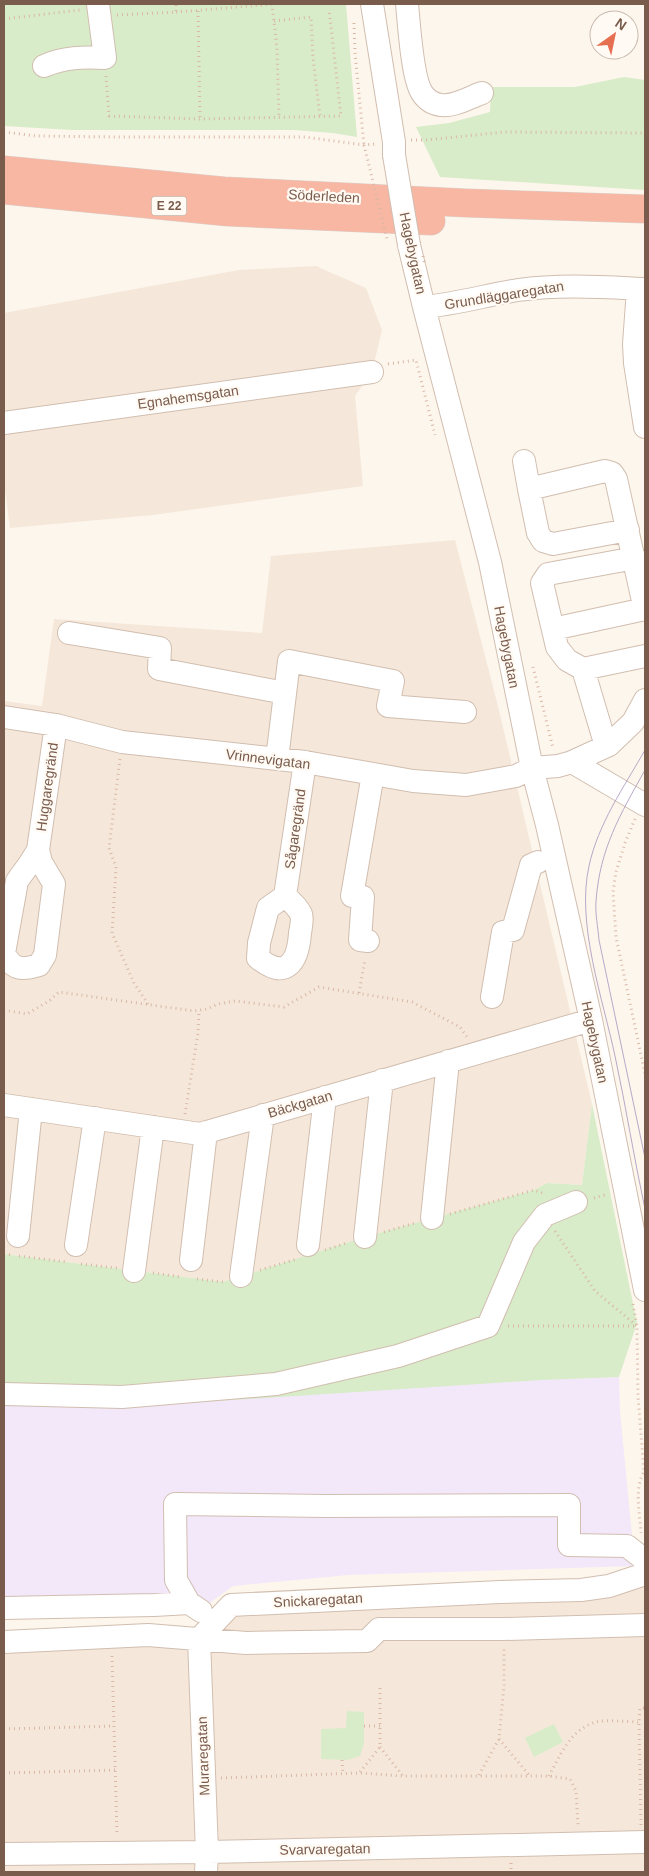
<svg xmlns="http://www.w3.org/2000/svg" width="649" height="1876" viewBox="0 0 649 1876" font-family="Arial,sans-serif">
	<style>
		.residential { fill: #f5e8da }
		.education { fill: #f3e8fa }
		.green { fill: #d8ecc9 }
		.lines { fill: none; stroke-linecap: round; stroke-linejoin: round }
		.minor-casing { stroke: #d1beb0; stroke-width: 24 }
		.highway-casing { stroke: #dad1cd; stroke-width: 29 }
		.path { stroke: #d9b8a5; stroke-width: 3; stroke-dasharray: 1 4; stroke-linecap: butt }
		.minor { stroke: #fff; stroke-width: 22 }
		.highway { stroke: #f7b7a3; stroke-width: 28 }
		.tram { stroke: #b9a8c9; stroke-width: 1 }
		.minor-bridge-casing { stroke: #d1beb0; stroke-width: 24; stroke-linecap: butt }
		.path-bridge { stroke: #d9b8a5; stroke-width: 3; stroke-dasharray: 1 4; stroke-linecap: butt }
		.minor-bridge { stroke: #fff; stroke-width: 22 }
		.labels { text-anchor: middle; stroke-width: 4.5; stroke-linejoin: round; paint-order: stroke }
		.shield { fill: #fffaf3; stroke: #a28b7f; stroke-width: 1 }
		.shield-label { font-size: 12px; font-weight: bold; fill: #7a5c4d }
		.street-label { font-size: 14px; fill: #7a5c4d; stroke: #fffaf3 }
	</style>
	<rect width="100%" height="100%" fill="#fdf6ec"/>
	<path class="residential" d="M 316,266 L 366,288 L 382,330 L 372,372 L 355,396 L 363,486 L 153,515 L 10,528 L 4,483 L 4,313 L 239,270 Z
		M 455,540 L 498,706 L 592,1104 L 582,1185 L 547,1183 L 534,1190 L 223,1282 L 4,1254 L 4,701 L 42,706 L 54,619 L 262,633 L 271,556 Z
		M 645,1574 L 645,1872 L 4,1872 L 4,1642 L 199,1639 L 231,1605 Z"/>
	<path class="education" d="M 619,1377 L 620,1411 L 635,1566 L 348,1575 L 233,1586 L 204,1607 L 4,1614 L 4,1399 Z"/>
	<path class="green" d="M 4,4 L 346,4 L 357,137 L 333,133 L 293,130 L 72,130 L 4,126 Z
		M 624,77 L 645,80 L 645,190 L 440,177 L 416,127 L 449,123 L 490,112 L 491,87 L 575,87 Z
		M 592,1104 L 637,1323 L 619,1377 L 542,1380 L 156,1405 L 4,1399 L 4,1254 L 223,1282 L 365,1237 L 534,1190 L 547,1183 L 582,1185 Z
		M 347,1711 L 364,1712 L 364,1743 L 360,1756 L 347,1760 L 321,1759 L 321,1729 L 346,1728 Z
		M 554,1724 L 563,1742 L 534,1757 L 525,1738 Z"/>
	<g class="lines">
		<g class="minor-casing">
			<path id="minor" d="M 372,4 L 394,142 L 394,155
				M 407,4 C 409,23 412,78 422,93 C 426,99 433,104 441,105 C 454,107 470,97 482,93
				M 44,66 C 64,57 83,57 105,58 L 98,4
				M 409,245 L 424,307 L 490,562 L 532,768 L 547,825 L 591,1020 L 645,1290
				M 638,289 L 634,344 L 635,363 L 645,427
				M 424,307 C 456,304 487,295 518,290 C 561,284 603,287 645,289
				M 4,423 L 372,372
				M 524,461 L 529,489 L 605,471 L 612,473 L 616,479 L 645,610
				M 529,489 L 538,533 L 543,541 L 553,544 L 628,530
				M 553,629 L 645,609
				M 69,633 L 160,648 L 159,669 L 285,693
				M 583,669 L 645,656
				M 4,717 L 56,725 L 122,742 L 305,762 L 413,781 L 466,785 L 516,776 L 532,768 L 558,766 L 572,762 L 609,745 L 633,722 L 645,700
				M 606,746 L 583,669 L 567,660 L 557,647 L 542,583 L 548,574 L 635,558
				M 277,759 L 289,661 L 393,681 L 388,706 L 465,712
				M 572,762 L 645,805
				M 38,850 L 30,863 L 17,881 L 4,953 C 13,971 23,970 39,965 L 45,955 L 54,884 L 41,862 L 38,850 L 56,725
				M 285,896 L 268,908 L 259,943 L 258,958 C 286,981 298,962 300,933 C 301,927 303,919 301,914 C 297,906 291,901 285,896 L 305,762
				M 368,941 L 360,940 L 363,897 L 352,896 L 373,774
				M 492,997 L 503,932 L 513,930 L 531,865 L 538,862
				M 4,1105 L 200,1134 L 591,1020
				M 432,1218 L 448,1061
				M 18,1236 L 31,1109
				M 365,1237 L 382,1080
				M 76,1245 L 95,1118
				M 308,1245 L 325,1097
				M 191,1260 L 206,1132
				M 134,1271 L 153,1127
				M 241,1276 L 263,1115
				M 4,1394 L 122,1397 L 276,1384 L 398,1356 L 488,1326 L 524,1242 L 545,1215 L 576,1202
				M 189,1603 L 176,1580 L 175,1504 L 325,1506 L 569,1505 L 569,1545 L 627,1546 L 645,1560
				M 4,1608 L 154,1605 L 189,1603 L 201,1611
				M 199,1639 L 231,1605 L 500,1592 L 581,1590 L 609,1586 L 645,1574
				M 199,1639 L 207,1852 L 206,1872
				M 4,1642 L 148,1635 L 246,1643 L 367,1641 L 379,1629 L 504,1629 L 645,1625
				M 4,1854 L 207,1852 L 645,1842"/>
		</g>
		<g class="highway-casing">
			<path id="highway" d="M 4,170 L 224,191 L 466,203 L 645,209
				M 4,190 L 228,212 L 431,221"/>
		</g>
		<path class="path" d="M 272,4 L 277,48 L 279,117
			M 198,11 L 200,119
			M 176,12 L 275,4
			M 117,15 L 176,12 L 176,4
			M 4,19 L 80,10
			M 274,21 L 311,17 L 313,58 L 320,116
			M 354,23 L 355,53 L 364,145
			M 106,76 L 109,116 L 200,119 L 341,116 L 329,9
			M 4,132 L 36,136 L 120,137 L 305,137 L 364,145 L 375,144
			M 411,140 L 426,140 L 505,132 L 645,133
			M 388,364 L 416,360 L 435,435
			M 533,667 L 553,748
			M 120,759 L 109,848 L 116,867 L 112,933 L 134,983 L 148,1004
			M 635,819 L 625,843 L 616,872 L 613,892 L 616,937 L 645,1074
			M 359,993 L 365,959
			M 4,1010 L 27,1014 L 49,1001 L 59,992 L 194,1011 L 207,1009 L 218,1004 L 235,1001 L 284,1007 L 319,987 L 412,1002 L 460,1027 L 467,1037
			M 185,1114 L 198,1033 L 199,1011
			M 594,1198 L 608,1194
			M 450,1214 L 534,1190 L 545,1194
			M 555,1231 L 595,1291 L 637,1326
			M 384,1232 L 415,1223
			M 325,1250 L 347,1243
			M 4,1254 L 13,1255
			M 19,1256 L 67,1262
			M 81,1264 L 117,1268
			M 260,1270 L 297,1259
			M 153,1273 L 181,1277
			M 197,1279 L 223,1282
			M 633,1304 L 637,1326 L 638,1396 L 644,1472 C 634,1486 640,1516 641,1533
			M 508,1326 L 637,1326
			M 112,1656 L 117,1834
			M 364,1726 L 380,1726
			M 4,1729 L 114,1726
			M 499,1739 L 529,1775
			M 380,1747 L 403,1776
			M 342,1760 L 343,1774
			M 360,1772 L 380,1747 L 380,1685
			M 4,1773 L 115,1770
			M 479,1775 L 499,1739 L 504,1685 L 504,1646
			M 549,1776 C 560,1755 571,1729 596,1722 C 607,1719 627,1722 639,1722
			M 221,1778 L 360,1773 L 403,1776 L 549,1776 L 570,1779 L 576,1791 L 578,1825
			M 641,1825 L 639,1722 L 640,1708 L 645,1708
			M 511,1863 L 511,1872"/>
		<use href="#minor" class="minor"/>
		<use href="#highway" class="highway"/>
		<path class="tram" d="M 645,750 C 624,787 598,824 589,866 C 576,924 603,999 615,1056 C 626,1107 634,1158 645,1209
			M 645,770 C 620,815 600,848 596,901 C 595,914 598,927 599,940 L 645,1158"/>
		<g class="minor-bridge-casing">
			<path id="minor-bridge" d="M 394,155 L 409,245"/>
		</g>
		<path class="path-bridge" d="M 364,145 L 387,239
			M 423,256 L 425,265"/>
		<use href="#minor-bridge" class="minor-bridge"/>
	</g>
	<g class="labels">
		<rect class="shield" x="151.5" y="196.5" width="35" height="19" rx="4"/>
		<g class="shield-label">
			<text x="169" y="210">E 22</text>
		</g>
		<g class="street-label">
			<text transform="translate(324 196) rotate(3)" y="5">Söderleden</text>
			<text transform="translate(413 253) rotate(78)" y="5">Hagebygatan</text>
			<text transform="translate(504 295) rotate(-9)" y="5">Grundläggaregatan</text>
			<text transform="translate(188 397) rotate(-8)" y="5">Egnahemsgatan</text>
			<text transform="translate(507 647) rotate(79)" y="5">Hagebygatan</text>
			<text transform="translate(268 759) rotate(7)" y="5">Vrinnevigatan</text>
			<text transform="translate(47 787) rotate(-82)" y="5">Huggaregränd</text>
			<text transform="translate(295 829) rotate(-82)" y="5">Sågaregränd</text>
			<text transform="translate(595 1042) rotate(78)" y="5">Hagebygatan</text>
			<text transform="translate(300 1104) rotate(-16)" y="5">Bäckgatan</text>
			<text transform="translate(318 1600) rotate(-3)" y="5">Snickaregatan</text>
			<text transform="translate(203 1756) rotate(-92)" y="5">Muraregatan</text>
			<text transform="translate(325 1849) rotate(-1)" y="5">Svarvaregatan</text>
		</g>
	</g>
	<rect width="649" height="1876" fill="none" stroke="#7a5c4d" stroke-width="10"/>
	<g transform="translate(614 35) rotate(33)"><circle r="24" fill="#fffaf3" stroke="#cabbb1"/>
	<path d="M0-4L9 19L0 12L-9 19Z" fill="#e76f51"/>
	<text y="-8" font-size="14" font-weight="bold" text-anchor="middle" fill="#7a5c4d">N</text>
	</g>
</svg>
